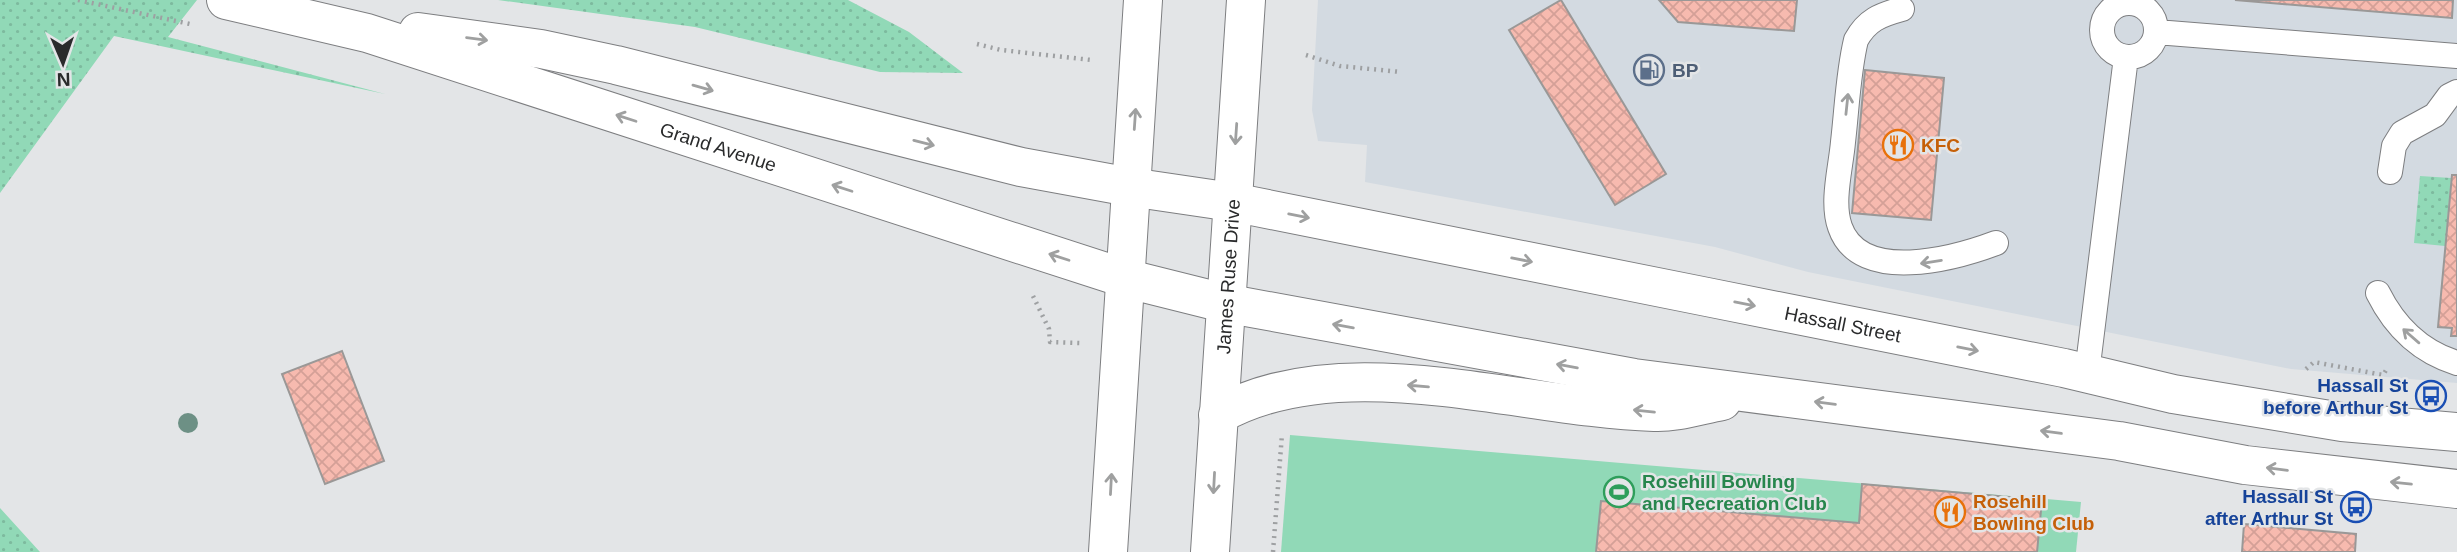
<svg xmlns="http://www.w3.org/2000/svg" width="2457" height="552" viewBox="0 0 2457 552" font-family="Arial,sans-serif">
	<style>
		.built { fill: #d3dae1 }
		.green { fill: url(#green-dots) }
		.pitch { fill: #91d9b7 }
		.building { fill: url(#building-cross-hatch); stroke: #9a9897; stroke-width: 2 }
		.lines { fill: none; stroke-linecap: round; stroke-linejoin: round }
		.service-casing { stroke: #7d7e80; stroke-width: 26 }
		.minor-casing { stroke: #7d7e80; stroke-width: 40 }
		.primary-casing { stroke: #7d7e80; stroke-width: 40 }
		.path { stroke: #9ea0a2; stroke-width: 4.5; stroke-dasharray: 2 5; stroke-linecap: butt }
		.service { stroke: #fff; stroke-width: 24 }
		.minor { stroke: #fff; stroke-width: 38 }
		.primary { stroke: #fff; stroke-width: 38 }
		.tree { fill: #6d9085 }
		.oneway { stroke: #9fa0a0 }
		.labels { text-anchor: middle; stroke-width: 5; stroke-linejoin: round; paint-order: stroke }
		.service-label { font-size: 19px; font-weight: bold; fill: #4e5e75; stroke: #e3e5e7; text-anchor: start }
		.food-label { font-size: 19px; font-weight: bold; fill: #c56008; stroke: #e3e5e7; text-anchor: start }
		.street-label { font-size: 19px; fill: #2a2b2c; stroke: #e3e5e7 }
		.transit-label { font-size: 19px; font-weight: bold; fill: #164399; stroke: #e3e5e7; text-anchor: end }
		.leisure-label { font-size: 19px; font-weight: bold; fill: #27864d; stroke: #e3e5e7; text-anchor: start }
	</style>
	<defs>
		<pattern id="green-dots" width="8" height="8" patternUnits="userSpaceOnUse" patternTransform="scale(1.75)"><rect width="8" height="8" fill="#91d9b7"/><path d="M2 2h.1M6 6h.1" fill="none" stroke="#7dba9e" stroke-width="1.8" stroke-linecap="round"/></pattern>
		<pattern id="building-cross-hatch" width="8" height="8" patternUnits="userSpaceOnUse" patternTransform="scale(1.75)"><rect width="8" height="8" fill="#f7baaf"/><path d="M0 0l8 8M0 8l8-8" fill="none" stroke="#d4a097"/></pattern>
	</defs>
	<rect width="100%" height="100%" fill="#e3e5e7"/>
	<path class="built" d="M 1318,0 L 2457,0 L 2457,383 L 2291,369 L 1808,272 L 1715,247 L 1365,182 L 1367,145 L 1318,141 L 1312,110 Z"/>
	<path class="green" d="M 0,0 L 197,0 L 168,37 L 385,94 L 114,36 L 0,193 Z
		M 498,0 L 848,0 L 909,32 L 963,73 L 880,72 L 695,27 Z
		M 2420,176 L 2451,178 L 2445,246 L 2414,243 Z
		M 0,508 L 40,552 L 0,552 Z"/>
	<path class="pitch" d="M 1290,435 L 2081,502 L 2076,552 L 1281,552 Z"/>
	<path class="building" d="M 1561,0 L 1666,174 L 1615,205 L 1509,30 Z
		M 1659,0 L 1797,0 L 1794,31 L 1678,22 Z
		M 2235,0 L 2453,0 L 2452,18 Z
		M 1865,70 L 1944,78 L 1931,220 L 1852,213 Z
		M 2452,175 L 2457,175 L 2457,336 L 2451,336 L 2452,328 L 2438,327 Z
		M 342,351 L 384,461 L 325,484 L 282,374 Z
		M 1862,484 L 2042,500 L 2037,552 L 1596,552 L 1601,501 L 1859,523 Z
		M 2244,524 L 2356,534 L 2355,552 L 2242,552 Z"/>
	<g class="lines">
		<g class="service-casing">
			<path id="service" d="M2102 30a27 27 0 1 1 54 0a27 27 0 1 1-54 0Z
				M 1902,9 C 1880,15 1867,20 1856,40 C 1848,73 1847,108 1843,142 C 1841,167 1831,202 1840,227 C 1860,285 1956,258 1996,243
				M 2156,32 L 2457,56
				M 2390,172 L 2394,146 L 2402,133 L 2435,115 L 2449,96 L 2457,92
				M 2378,293 C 2395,327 2421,352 2457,363
				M 2087,373 L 2126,57"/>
		</g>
		<g class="minor-casing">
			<g id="minor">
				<path id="s1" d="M 226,0 L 367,33 L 1124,278"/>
				<path d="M 418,32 L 541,49 L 616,65 L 1021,167 L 1130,187"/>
			</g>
		</g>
		<g class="primary-casing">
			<g id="primary">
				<path id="s2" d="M 1130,187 L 1232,202 L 1707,297 L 2064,368 L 2173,394 L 2342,422 L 2457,432"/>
				<path d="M 1124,278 L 1224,303 L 1634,378 L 2119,441 L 2245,465 L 2457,489"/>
				<path d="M 1218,415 C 1342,345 1519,408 1654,412 C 1676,413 1700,405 1722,401"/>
				<path d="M 1108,552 L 1143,0"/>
				<path id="s3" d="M 1210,552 L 1246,0"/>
			</g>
		</g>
		<path class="path" d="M 78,0 L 190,24
			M 977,44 L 1001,50 L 1091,60
			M 1306,55 L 1340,66 L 1401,72
			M 1033,296 L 1049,329 L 1050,342 L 1080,343
			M 2306,369 L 2314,362 L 2383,375 L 2388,367
			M 1273,552 L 1282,434"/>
		<use href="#service" class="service"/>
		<use href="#minor" class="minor"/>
		<use href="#primary" class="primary"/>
	</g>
	<circle class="tree" cx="188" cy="423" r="10"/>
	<defs><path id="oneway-shaft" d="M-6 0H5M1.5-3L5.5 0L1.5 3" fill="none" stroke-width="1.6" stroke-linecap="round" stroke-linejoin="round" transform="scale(1.75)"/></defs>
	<g class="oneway">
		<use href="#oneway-shaft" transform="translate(477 39) rotate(7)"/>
		<use href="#oneway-shaft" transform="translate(703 88) rotate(16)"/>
		<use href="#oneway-shaft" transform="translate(1847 104) rotate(-84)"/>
		<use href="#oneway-shaft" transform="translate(626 118) rotate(-162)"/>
		<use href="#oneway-shaft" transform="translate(1135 119) rotate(-86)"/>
		<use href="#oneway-shaft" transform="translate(1236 134) rotate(94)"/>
		<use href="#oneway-shaft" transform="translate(924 143) rotate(14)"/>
		<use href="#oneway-shaft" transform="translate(842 188) rotate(-162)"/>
		<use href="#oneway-shaft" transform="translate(1299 216) rotate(11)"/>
		<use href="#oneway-shaft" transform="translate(1059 257) rotate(-162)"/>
		<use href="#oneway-shaft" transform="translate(1522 260) rotate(11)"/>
		<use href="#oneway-shaft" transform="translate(1931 262) rotate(171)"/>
		<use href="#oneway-shaft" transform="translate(1745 304) rotate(11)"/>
		<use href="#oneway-shaft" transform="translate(1343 326) rotate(-170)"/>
		<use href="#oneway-shaft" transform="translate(2411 336) rotate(-139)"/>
		<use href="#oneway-shaft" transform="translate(1968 349) rotate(11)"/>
		<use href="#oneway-shaft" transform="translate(1567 366) rotate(-170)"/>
		<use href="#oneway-shaft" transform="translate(1418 386) rotate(-175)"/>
		<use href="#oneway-shaft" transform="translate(1825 403) rotate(-173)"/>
		<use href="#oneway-shaft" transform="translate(1644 411) rotate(-174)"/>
		<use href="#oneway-shaft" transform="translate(2051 432) rotate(-172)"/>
		<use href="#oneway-shaft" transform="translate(2277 469) rotate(-173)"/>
		<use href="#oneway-shaft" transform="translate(1214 483) rotate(93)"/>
		<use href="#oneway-shaft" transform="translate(2401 483) rotate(-174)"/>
		<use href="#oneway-shaft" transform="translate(1111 484) rotate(-87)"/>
	</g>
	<defs>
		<g id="fuel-ring" transform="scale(1.575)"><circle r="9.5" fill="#e3e5e7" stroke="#5c6f8a" stroke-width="1.5"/><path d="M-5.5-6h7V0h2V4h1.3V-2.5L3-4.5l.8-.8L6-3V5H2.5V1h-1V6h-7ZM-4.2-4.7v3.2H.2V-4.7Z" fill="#5c6f8a"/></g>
		<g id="restaurant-ring" transform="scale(1.575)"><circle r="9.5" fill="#e3e5e7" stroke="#e8710a" stroke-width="1.5"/><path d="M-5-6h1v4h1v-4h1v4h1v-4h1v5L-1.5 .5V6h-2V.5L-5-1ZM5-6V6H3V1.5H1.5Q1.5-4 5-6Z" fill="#e8710a"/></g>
		<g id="bus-ring" transform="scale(1.575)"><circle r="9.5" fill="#e3e5e7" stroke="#1a4fb4" stroke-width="1.5"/><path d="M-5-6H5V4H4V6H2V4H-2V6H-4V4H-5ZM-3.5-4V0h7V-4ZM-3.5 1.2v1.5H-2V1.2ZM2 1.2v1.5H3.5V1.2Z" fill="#1a4fb4"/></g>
		<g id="stadium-ring" transform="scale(1.575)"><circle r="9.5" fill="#e3e5e7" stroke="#2e9e5b" stroke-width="1.5"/><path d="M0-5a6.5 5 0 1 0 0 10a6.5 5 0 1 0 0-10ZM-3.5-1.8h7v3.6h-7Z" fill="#2e9e5b"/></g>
	</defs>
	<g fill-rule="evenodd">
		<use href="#fuel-ring" x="1649" y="70"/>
		<use href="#restaurant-ring" x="1898" y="145"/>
		<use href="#bus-ring" x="2431" y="396"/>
		<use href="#stadium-ring" x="1619" y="492"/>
		<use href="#bus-ring" x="2356" y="507"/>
		<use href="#restaurant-ring" x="1950" y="512"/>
	</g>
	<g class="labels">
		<g class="service-label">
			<text x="1672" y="77">BP</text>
		</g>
		<g class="food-label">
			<text x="1921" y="152">KFC</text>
			<text x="1973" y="508">Rosehill<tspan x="1973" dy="22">Bowling Club</tspan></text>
		</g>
		<g class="street-label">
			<text dy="7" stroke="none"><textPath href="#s1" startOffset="514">Grand Avenue</textPath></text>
			<text dy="7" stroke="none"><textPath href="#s3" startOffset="276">James Ruse Drive</textPath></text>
			<text dy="7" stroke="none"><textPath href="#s2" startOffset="726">Hassall Street</textPath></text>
		</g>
		<g class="transit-label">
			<text x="2408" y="392">Hassall St<tspan x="2408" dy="22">before Arthur St</tspan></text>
			<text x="2333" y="503">Hassall St<tspan x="2333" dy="22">after Arthur St</tspan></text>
		</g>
		<g class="leisure-label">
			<text x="1642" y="488">Rosehill Bowling<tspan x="1642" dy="22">and Recreation Club</tspan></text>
		</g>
	</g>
	<g transform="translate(63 63) rotate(178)" stroke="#e3e5e7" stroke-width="5" paint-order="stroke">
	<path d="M0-5L12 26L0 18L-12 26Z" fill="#2a2b2c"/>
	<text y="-10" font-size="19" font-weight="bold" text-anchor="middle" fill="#2a2b2c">N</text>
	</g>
</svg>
